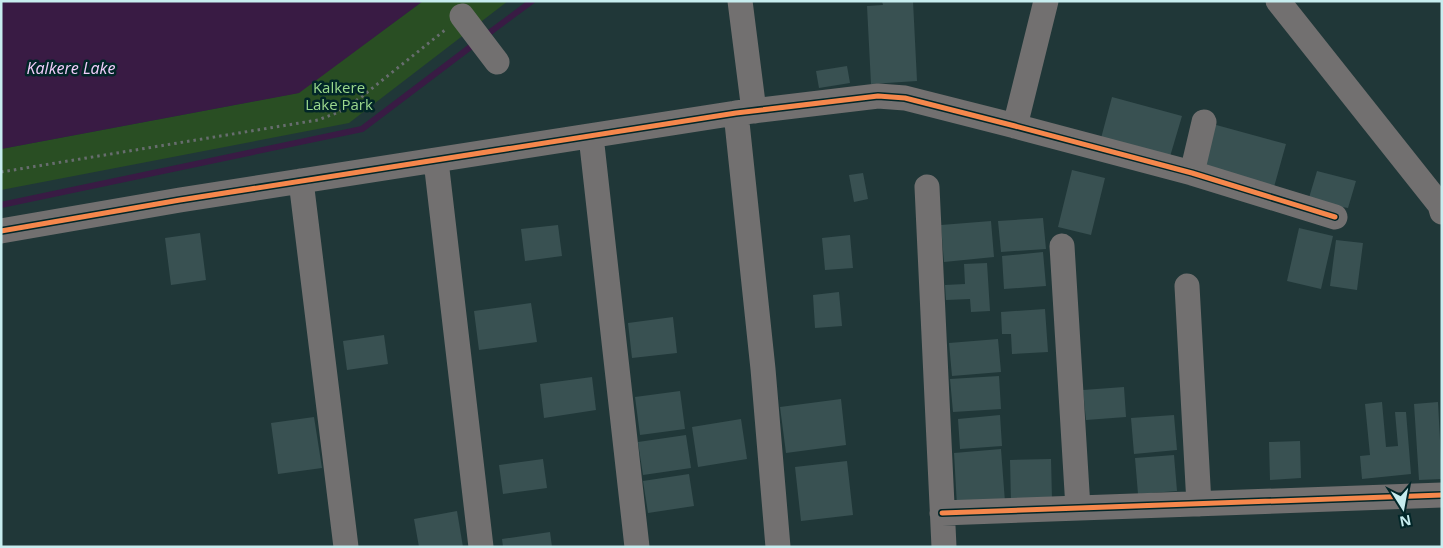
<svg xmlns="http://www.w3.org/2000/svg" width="1443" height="548" viewBox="0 0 1443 548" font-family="'Open Sans',sans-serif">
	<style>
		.green { fill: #294e23 }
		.water { fill: #391b44 }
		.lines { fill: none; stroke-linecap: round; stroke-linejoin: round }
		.stream { stroke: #391b44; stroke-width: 6 }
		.building { fill: #395152 }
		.path { stroke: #676d6e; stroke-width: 3; stroke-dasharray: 2.5 4; stroke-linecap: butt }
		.minor { stroke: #727070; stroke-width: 25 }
		.cycleway-casing { stroke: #022628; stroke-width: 8 }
		.cycleway { stroke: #f5874c; stroke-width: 5 }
		.labels { text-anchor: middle; stroke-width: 5; stroke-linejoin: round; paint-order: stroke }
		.park-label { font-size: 15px; fill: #9bd88d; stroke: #022628 }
		.water-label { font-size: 16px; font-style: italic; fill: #f2cefb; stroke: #022628 }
	</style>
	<rect width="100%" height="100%" fill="#203738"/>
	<path class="green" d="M 423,1 L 508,1 L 349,123 L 1,190 L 1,149 L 298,93 Z"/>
	<path class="water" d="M 1,1 L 423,1 L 299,93 L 1,149 Z"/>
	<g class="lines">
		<path class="stream" d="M 485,36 L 532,1
			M 1,205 L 362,129 L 477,42"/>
	</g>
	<path class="building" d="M 882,1 L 913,1 L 917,81 L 871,84 L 867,6 L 883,5 Z
		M 847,66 L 850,83 L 819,88 L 816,71 Z
		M 1112,97 L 1182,116 L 1169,160 L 1100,142 Z
		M 1209,123 L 1286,144 L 1274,187 L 1198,167 Z
		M 1072,170 L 1105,178 L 1091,235 L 1058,227 Z
		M 1317,171 L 1356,181 L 1348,208 L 1308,201 Z
		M 863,173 L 868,199 L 854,202 L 849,175 Z
		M 1043,218 L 1046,249 L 1001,252 L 998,221 Z
		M 991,221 L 994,257 L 944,262 L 941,225 Z
		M 558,225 L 562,256 L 525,261 L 521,229 Z
		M 1299,228 L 1333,236 L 1321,289 L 1287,281 Z
		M 200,233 L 206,280 L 171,285 L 165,238 Z
		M 850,235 L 853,268 L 825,270 L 822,238 Z
		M 1336,240 L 1363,243 L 1357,290 L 1330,286 Z
		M 1043,252 L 1046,286 L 1004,289 L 1002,256 Z
		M 987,263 L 990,311 L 971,312 L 970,299 L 946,300 L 945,285 L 965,284 L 964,264 Z
		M 839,292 L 842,326 L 815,328 L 813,295 Z
		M 531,303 L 537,342 L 479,350 L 474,311 Z
		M 1045,309 L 1048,352 L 1012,354 L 1011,334 L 1002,334 L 1001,312 Z
		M 673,317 L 677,353 L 632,358 L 628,323 Z
		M 384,335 L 388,364 L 347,370 L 343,341 Z
		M 998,339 L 1001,372 L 952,376 L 949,343 Z
		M 999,376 L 1001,409 L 953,412 L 950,379 Z
		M 592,377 L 596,410 L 544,418 L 540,384 Z
		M 1124,387 L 1126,417 L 1086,420 L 1083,390 Z
		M 680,391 L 685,429 L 640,435 L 635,397 Z
		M 841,399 L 846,445 L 786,453 L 780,407 Z
		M 1382,402 L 1386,447 L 1398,446 L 1395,412 L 1406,412 L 1411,474 L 1362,479 L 1360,456 L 1370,455 L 1365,404 Z
		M 1438,402 L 1442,479 L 1419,480 L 1414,404 Z
		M 1000,415 L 1002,446 L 960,449 L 958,419 Z
		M 1174,415 L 1177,450 L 1134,454 L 1131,418 Z
		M 314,417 L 322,468 L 278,474 L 271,423 Z
		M 741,419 L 747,459 L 698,467 L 692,427 Z
		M 686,435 L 691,468 L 643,475 L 638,442 Z
		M 1300,441 L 1301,478 L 1270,480 L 1269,442 Z
		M 1001,449 L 1005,502 L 957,506 L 954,453 Z
		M 1174,455 L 1177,491 L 1138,494 L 1135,458 Z
		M 543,459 L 547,488 L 503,494 L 499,465 Z
		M 1051,459 L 1052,500 L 1011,502 L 1010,460 Z
		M 847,461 L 853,515 L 801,521 L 795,467 Z
		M 689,474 L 694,506 L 648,513 L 643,481 Z
		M 457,511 L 463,547 L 419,547 L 414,519 Z
		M 550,532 L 552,547 L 503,547 L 502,539 Z"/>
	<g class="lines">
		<path class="path" d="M 1,172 L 318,120 L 339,112 L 360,98 L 445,30"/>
		<path class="minor" d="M 740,1 L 754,111
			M 1278,1 L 1440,205 L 1442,212
			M 462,16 L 497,62
			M 736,113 L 763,369 L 778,547
			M 1015,126 L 1046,1
			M 591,136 L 637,547
			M 436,161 L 481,547
			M 1192,173 L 1204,122
			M 301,181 L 346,547
			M 927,187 L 944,547
			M 1,231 L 180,200 L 736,113 L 878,96 L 905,98 L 1015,126 L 1192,173 L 1335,217
			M 1062,246 L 1078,508
			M 1187,286 L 1199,504
			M 942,513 L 1442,495"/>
		<g class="cycleway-casing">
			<path id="cycleway" d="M 1,231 L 180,200 L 736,113 L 878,96 L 905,98 L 1015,126 L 1192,173 L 1335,217
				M 942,513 L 1442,495"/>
		</g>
		<use href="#cycleway" class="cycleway"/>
	</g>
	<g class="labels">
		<g class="park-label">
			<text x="339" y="93">Kalkere<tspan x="339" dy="17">Lake Park</tspan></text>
		</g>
		<g class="water-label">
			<text x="71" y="74">Kalkere Lake</text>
		</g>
	</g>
	<rect width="1443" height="548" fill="none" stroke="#c7edef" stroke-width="5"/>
	<g transform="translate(1403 508) rotate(169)" stroke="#022628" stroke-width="4" paint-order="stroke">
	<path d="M0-4L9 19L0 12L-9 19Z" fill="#c7edef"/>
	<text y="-8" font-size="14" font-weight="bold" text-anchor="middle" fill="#c7edef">N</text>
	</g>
</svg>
